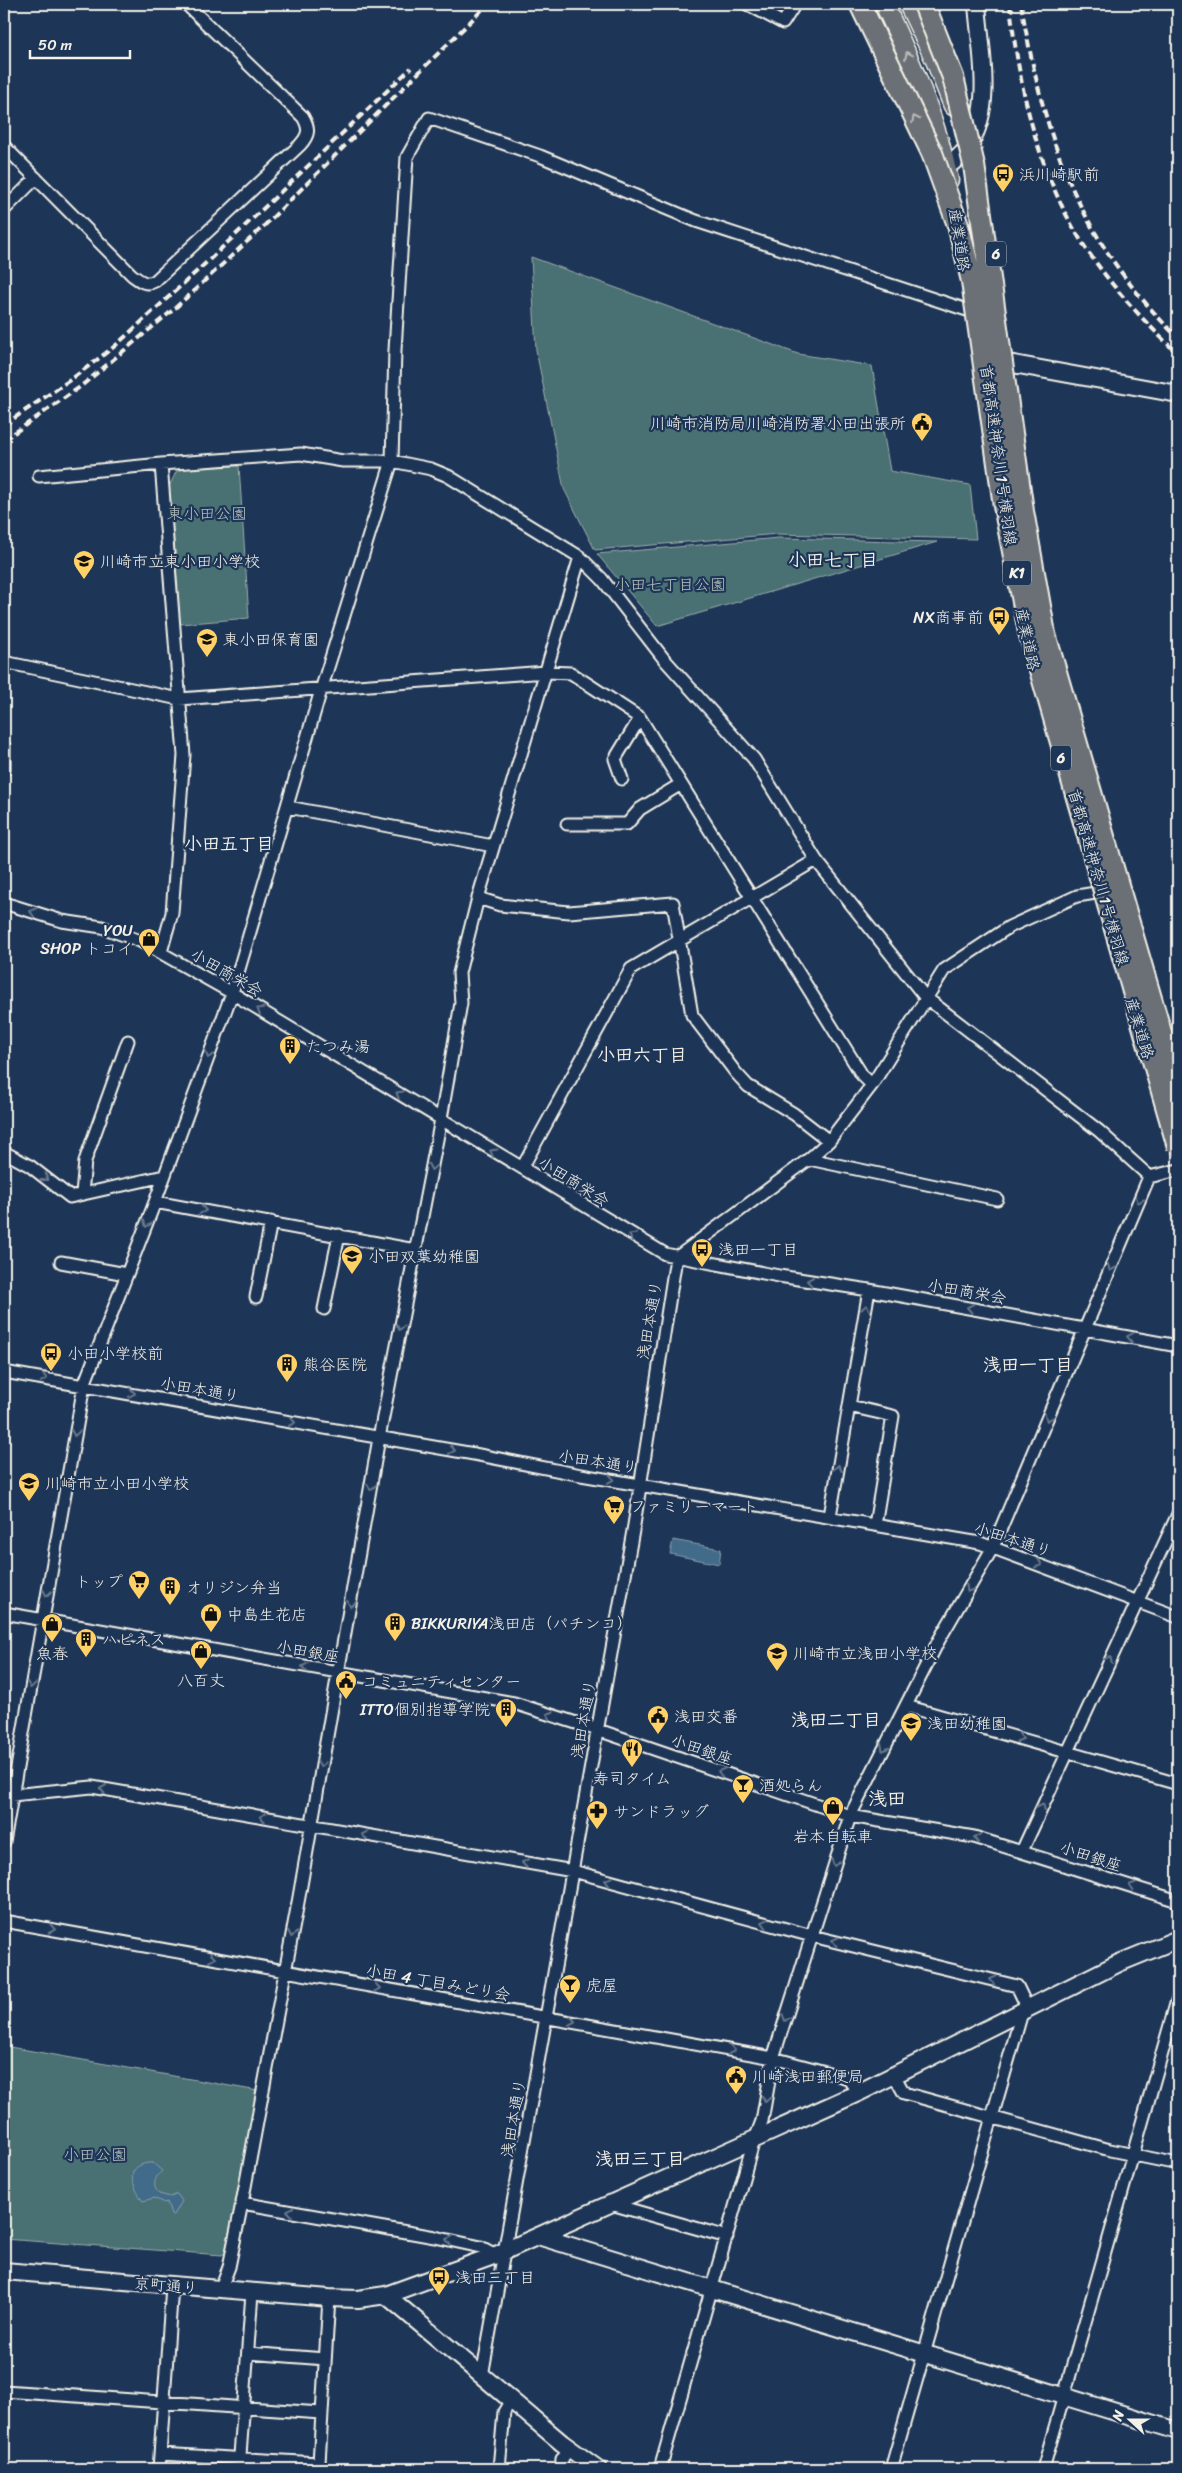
<svg xmlns="http://www.w3.org/2000/svg" width="1182" height="2473" viewBox="0 0 1182 2473" font-family="Sriracha,'Klee One',sans-serif">
	<style>
		.green { fill: #4a6f72; stroke: #9fb0ad }
		.water { fill: #426a89; stroke: #89a0af }
		.lines { fill: none; stroke-linecap: round; stroke-linejoin: round }
		.street-casing { stroke: #f4f1e8; stroke-width: 15 }
		.secondary-casing { stroke: #f4f1e8; stroke-width: 20 }
		.primary-casing { stroke: #f4f1e8; stroke-width: 21 }
		.street { stroke: #1d3557; stroke-width: 11 }
		.secondary { stroke: #1d3557; stroke-width: 16 }
		.primary { stroke: #6a7074; stroke-width: 18 }
		.rail { stroke: #f4f1e8; stroke-width: 4; stroke-dasharray: 8 4; stroke-linecap: butt }
		.highway-bridge-casing { stroke: #f4f1e8; stroke-width: 24; stroke-linecap: butt }
		.highway-bridge { stroke: #6a7074; stroke-width: 20 }
		.oneway { stroke: #bdbdba }
		.oneway2 { stroke: #68778a }
		.labels { text-anchor: middle; stroke-width: 4.5; stroke-linejoin: round; paint-order: stroke }
		.shield { fill: #1d3557; stroke: #b4b9bc; stroke-width: 1 }
		.shield-label { font-size: 15px; font-weight: bold; fill: #f4f1e8 }
		.poi-label { font-size: 16px; fill: #f4f1e8; stroke: #1d3557; text-anchor: start }
		.street-label { font-size: 16px; fill: #f4f1e8; stroke: #1d3557 }
		.park-label { font-size: 16px; fill: #b8c4bf; stroke: #1d3557 }
		.neighbourhood-label { font-size: 18px; font-weight: bold; fill: #f4f1e8; stroke: #1d3557 }
		.quarter-label { font-size: 19px; font-weight: bold; fill: #f4f1e8; stroke: #1d3557 }
	</style>
	<rect width="100%" height="100%" fill="#1d3557"/>
	<filter id="ink" filterUnits="userSpaceOnUse"><feTurbulence type="fractalNoise" baseFrequency=".02" numOctaves="2"/><feDisplacementMap in="SourceGraphic" scale="10" xChannelSelector="R" yChannelSelector="G"/><feConvolveMatrix kernelMatrix="1 2 1 2 8 2 1 2 1" color-interpolation-filters="sRGB"/></filter>
	<g filter="url(#ink)">
		<path class="green" d="M 531,257 L 798,354 L 872,366 L 890,471 L 970,485 L 976,539 L 778,534 L 595,550 L 564,489 L 536,350 Z
			M 239,466 L 249,618 L 180,624 L 169,487 L 176,472 L 183,468 Z
			M 779,538 L 937,542 L 657,626 L 597,554 Z
			M 4,2046 L 258,2091 L 227,2251 L 222,2255 L 4,2239 Z"/>
		<path class="water" d="M 673,1540 L 721,1549 L 719,1564 L 670,1554 Z
			M 148,2163 L 153,2163 L 162,2171 C 154,2178 152,2186 159,2194 L 171,2197 L 177,2194 L 182,2201 L 174,2215 L 171,2214 L 167,2202 L 164,2203 L 154,2198 L 143,2201 C 133,2187 123,2167 148,2163 Z"/>
		<g class="lines">
			<g class="street-casing">
				<path id="street" d="M 747,4 L 783,23 L 795,4
					M 4,146 L 132,275 C 140,281 146,286 155,281 L 300,145 C 309,135 310,129 303,117 L 186,4
					M 4,210 L 36,178
					M 39,476 L 161,464 L 301,454 L 343,461 L 392,461 L 431,469 L 448,476 L 580,557 L 602,579 L 664,659 L 754,759 L 816,860 L 925,997 L 1099,1131 L 1150,1177
					M 4,662 L 179,699 L 546,672 L 571,673 L 640,718 L 862,1075 L 872,1085
					M 4,746 L 4,770
					M 622,779 L 615,759 L 640,718
					M 288,807 L 493,846
					M 567,824 L 627,824 L 640,809 L 681,784
					M 478,898 L 500,905 L 569,912 L 673,903 L 692,1015 L 736,1073 L 748,1086 L 794,1114 L 829,1141
					M 4,903 L 62,921 L 102,927 L 140,941 L 232,993 L 665,1254 L 779,1276 L 869,1290 L 1178,1346
					M 161,952 L 172,913 L 184,755 L 161,464
					M 4,1152 L 30,1166 L 70,1197 L 164,1176
					M 809,1159 L 997,1199
					M 522,1168 L 631,969 L 816,860
					M 82,1194 L 85,1161 L 128,1041
					M 155,1202 L 415,1250
					M 61,1262 L 126,1274
					M 256,1297 L 271,1222
					M 324,1309 L 339,1235
					M 4,1372 L 474,1454 L 581,1475 L 980,1543 L 1178,1617
					M 849,1406 L 893,1416 L 875,1525
					M 830,1516 L 869,1290
					M 4,1613 L 514,1703 L 598,1730 L 850,1816 L 974,1837 L 1178,1901
					M 906,1706 L 1178,1784
					M 4,1794 L 12,1795 L 92,1787 L 573,1871 L 812,1936 L 1017,1986 L 1027,2007
					M 4,1842 L 84,1385 L 155,1202 L 232,993 L 321,690 L 392,461 L 395,350 L 407,157 L 429,118 L 540,156 L 696,221 L 970,311
					M 1022,1851 L 1178,1514
					M 4,1921 L 773,2058 L 848,2078 L 858,2093
					M 894,2075 L 904,2093 L 1110,2150 L 1178,2164
					M 242,2203 L 435,2237 L 481,2247 L 496,2255
					M 611,2204 L 727,2237
					M 220,2290 L 229,2267 L 242,2203 L 299,1897 L 379,1438 L 441,1119 L 461,1003 L 459,973 L 478,898 L 580,557
					M 248,2353 L 325,2359
					M 482,2376 L 634,1525 L 676,1258 L 809,1159 L 829,1141 L 872,1085 L 944,970 L 1009,927 L 1077,896 L 1108,891
					M 4,2391 L 321,2413
					M 160,2454 L 319,2463 L 329,2298
					M 159,2469 L 172,2286
					M 239,2469 L 252,2293
					M 499,2469 L 504,2412 L 511,2400
					M 561,2469 L 562,2459 L 569,2448
					M 660,2469 L 752,2147 L 762,2121 L 773,2058 L 850,1816 L 939,1640 L 993,1547 L 1149,1177 L 1178,1170
					M 891,2469 L 1023,2009
					M 1043,2469 L 1178,1997"/>
			</g>
			<g class="secondary-casing">
				<path id="secondary" d="M 947,167 C 954,161 964,154 969,145 C 994,105 980,49 977,4
					M 991,360 L 1178,394
					M 538,2236 L 1178,2431
					M 4,2271 L 329,2298 L 358,2299 L 386,2295 L 496,2255 L 858,2093 L 1119,1963 L 1178,1939
					M 386,2295 L 562,2443 L 598,2469"/>
			</g>
			<g class="primary-casing">
				<path id="primary" d="M 884,4 C 911,61 936,117 949,180
					M 908,4 L 934,58 L 953,106"/>
			</g>
			<use href="#street" class="street"/>
			<use href="#secondary" class="secondary"/>
			<use href="#primary" class="primary"/>
			<path class="rail" d="M 1010,4 C 1019,93 1042,191 1097,264 C 1121,297 1149,326 1178,354
				M 1021,4 C 1045,141 1077,237 1178,338
				M 4,425 L 73,378 L 115,346 L 207,262 L 411,68
				M 4,440 L 80,387 L 173,310 L 264,226 L 488,4"/>
			<g class="highway-bridge-casing">
				<path id="highway-bridge" d="M 860,4 L 932,153 L 958,225 L 972,281 L 1004,506 L 1029,632 L 1178,1147
					M 924,4 L 953,77 L 974,165 L 1023,511 L 1045,634 L 1178,1091"/>
			</g>
			<use href="#highway-bridge" class="highway-bridge"/>
		</g>
		<defs><path id="oneway-chevron" d="M-2-3.5L2.5 0L-2 3.5" fill="none" stroke-width="1.6" stroke-linecap="round" stroke-linejoin="round" transform="scale(1.25)"/></defs>
		<g class="oneway">
			<use href="#oneway-chevron" transform="translate(908 55) rotate(-116)"/>
			<use href="#oneway-chevron" transform="translate(915 119) rotate(-116)"/>
		</g>
		<g class="oneway2">
			<use href="#oneway-chevron" transform="translate(33 912) rotate(-163)"/>
			<use href="#oneway-chevron" transform="translate(260 1010) rotate(-149)"/>
			<use href="#oneway-chevron" transform="translate(209 1055) rotate(111)"/>
			<use href="#oneway-chevron" transform="translate(399 1094) rotate(-149)"/>
			<use href="#oneway-chevron" transform="translate(493 1152) rotate(-150)"/>
			<use href="#oneway-chevron" transform="translate(432 1167) rotate(101)"/>
			<use href="#oneway-chevron" transform="translate(45 1178) rotate(38)"/>
			<use href="#oneway-chevron" transform="translate(1139 1200) rotate(112)"/>
			<use href="#oneway-chevron" transform="translate(203 1210) rotate(10)"/>
			<use href="#oneway-chevron" transform="translate(147 1224) rotate(112)"/>
			<use href="#oneway-chevron" transform="translate(632 1236) rotate(-150)"/>
			<use href="#oneway-chevron" transform="translate(1111 1268) rotate(114)"/>
			<use href="#oneway-chevron" transform="translate(810 1281) rotate(-171)"/>
			<use href="#oneway-chevron" transform="translate(866 1308) rotate(-81)"/>
			<use href="#oneway-chevron" transform="translate(970 1308) rotate(-169)"/>
			<use href="#oneway-chevron" transform="translate(400 1327) rotate(101)"/>
			<use href="#oneway-chevron" transform="translate(1130 1337) rotate(-169)"/>
			<use href="#oneway-chevron" transform="translate(44 1378) rotate(9)"/>
			<use href="#oneway-chevron" transform="translate(132 1393) rotate(10)"/>
			<use href="#oneway-chevron" transform="translate(1048 1418) rotate(113)"/>
			<use href="#oneway-chevron" transform="translate(292 1422) rotate(10)"/>
			<use href="#oneway-chevron" transform="translate(75 1433) rotate(99)"/>
			<use href="#oneway-chevron" transform="translate(452 1450) rotate(10)"/>
			<use href="#oneway-chevron" transform="translate(838 1468) rotate(-80)"/>
			<use href="#oneway-chevron" transform="translate(611 1479) rotate(8)"/>
			<use href="#oneway-chevron" transform="translate(371 1487) rotate(100)"/>
			<use href="#oneway-chevron" transform="translate(1039 1564) rotate(21)"/>
			<use href="#oneway-chevron" transform="translate(969 1589) rotate(120)"/>
			<use href="#oneway-chevron" transform="translate(47 1593) rotate(100)"/>
			<use href="#oneway-chevron" transform="translate(351 1604) rotate(100)"/>
			<use href="#oneway-chevron" transform="translate(1109 1659) rotate(-65)"/>
			<use href="#oneway-chevron" transform="translate(305 1667) rotate(-170)"/>
			<use href="#oneway-chevron" transform="translate(31 1685) rotate(100)"/>
			<use href="#oneway-chevron" transform="translate(550 1715) rotate(-160)"/>
			<use href="#oneway-chevron" transform="translate(1020 1738) rotate(16)"/>
			<use href="#oneway-chevron" transform="translate(884 1748) rotate(117)"/>
			<use href="#oneway-chevron" transform="translate(321 1764) rotate(100)"/>
			<use href="#oneway-chevron" transform="translate(721 1772) rotate(-161)"/>
			<use href="#oneway-chevron" transform="translate(103 1789) rotate(-171)"/>
			<use href="#oneway-chevron" transform="translate(1042 1807) rotate(-66)"/>
			<use href="#oneway-chevron" transform="translate(263 1817) rotate(-172)"/>
			<use href="#oneway-chevron" transform="translate(365 1835) rotate(-170)"/>
			<use href="#oneway-chevron" transform="translate(977 1838) rotate(-166)"/>
			<use href="#oneway-chevron" transform="translate(525 1863) rotate(-170)"/>
			<use href="#oneway-chevron" transform="translate(835 1863) rotate(108)"/>
			<use href="#oneway-chevron" transform="translate(608 1881) rotate(-165)"/>
			<use href="#oneway-chevron" transform="translate(1132 1886) rotate(-162)"/>
			<use href="#oneway-chevron" transform="translate(765 1923) rotate(-165)"/>
			<use href="#oneway-chevron" transform="translate(52 1929) rotate(11)"/>
			<use href="#oneway-chevron" transform="translate(292 1934) rotate(101)"/>
			<use href="#oneway-chevron" transform="translate(835 1941) rotate(-166)"/>
			<use href="#oneway-chevron" transform="translate(212 1958) rotate(9)"/>
			<use href="#oneway-chevron" transform="translate(993 1980) rotate(-166)"/>
			<use href="#oneway-chevron" transform="translate(377 1988) rotate(9)"/>
			<use href="#oneway-chevron" transform="translate(786 2018) rotate(108)"/>
			<use href="#oneway-chevron" transform="translate(572 2021) rotate(10)"/>
			<use href="#oneway-chevron" transform="translate(732 2050) rotate(10)"/>
			<use href="#oneway-chevron" transform="translate(766 2099) rotate(100)"/>
			<use href="#oneway-chevron" transform="translate(290 2211) rotate(-171)"/>
			<use href="#oneway-chevron" transform="translate(449 2240) rotate(-168)"/>
		</g>
	</g>
	<defs>
		<g id="bus-pin" transform="scale(1.125)"><path d="M0 17L-7.5 6A9.5 9.5 0 1 1 7.5 6Z" fill="#ffd166" stroke="#1d3557"/><path d="M-5-6H5V4H4V6H2V4H-2V6H-4V4H-5ZM-3.5-4V0h7V-4ZM-3.5 1.2v1.5H-2V1.2ZM2 1.2v1.5H3.5V1.2Z" fill="#111"/></g>
		<g id="civic-pin" transform="scale(1.125)"><path d="M0 17L-7.5 6A9.5 9.5 0 1 1 7.5 6Z" fill="#ffd166" stroke="#1d3557"/><path d="M-.6-6.5H3V-4.5H.6V-3L4-1V1h2V6H-6V1h2V-1L-.6-3ZM-1.2 2.5V6h2.4V2.5Z" fill="#111"/></g>
		<g id="school-pin" transform="scale(1.125)"><path d="M0 17L-7.5 6A9.5 9.5 0 1 1 7.5 6Z" fill="#ffd166" stroke="#1d3557"/><path d="M0-5L7-2L0 1L-7-2ZM-4 1L0 2.5L4 1V4Q0 6-4 4Z" fill="#111"/></g>
		<g id="shop-pin" transform="scale(1.125)"><path d="M0 17L-7.5 6A9.5 9.5 0 1 1 7.5 6Z" fill="#ffd166" stroke="#1d3557"/><path d="M-5-2.5h2.3a2.7 3.5 0 0 1 5.4 0H5L5.5 6h-11ZM-1.5-2.5h3a1.5 2.3 0 0 0-3 0Z" fill="#111"/></g>
		<g id="building-pin" transform="scale(1.125)"><path d="M0 17L-7.5 6A9.5 9.5 0 1 1 7.5 6Z" fill="#ffd166" stroke="#1d3557"/><path d="M-4-6H4V6H1V3H-1V6H-4ZM-2.5-4.3h1.7v1.8h-1.7ZM.8-4.3h1.7v1.8H.8ZM-2.5-1h1.7V.8h-1.7ZM.8-1h1.7V.8H.8Z" fill="#111"/></g>
		<g id="supermarket-pin" transform="scale(1.125)"><path d="M0 17L-7.5 6A9.5 9.5 0 1 1 7.5 6Z" fill="#ffd166" stroke="#1d3557"/><path d="M-6-5.5h2.5l.6 2H6L4.5 2H-2.5L-4.4-4H-6ZM-1.5 3.2a1.3 1.3 0 1 0 .1 0ZM3 3.2a1.3 1.3 0 1 0 .1 0Z" fill="#111"/></g>
		<g id="restaurant-pin" transform="scale(1.125)"><path d="M0 17L-7.5 6A9.5 9.5 0 1 1 7.5 6Z" fill="#ffd166" stroke="#1d3557"/><path d="M-5-6h1v4h1v-4h1v4h1v-4h1v5L-1.5 .5V6h-2V.5L-5-1ZM5-6V6H3V1.5H1.5Q1.5-4 5-6Z" fill="#111"/></g>
		<g id="bar-pin" transform="scale(1.125)"><path d="M0 17L-7.5 6A9.5 9.5 0 1 1 7.5 6Z" fill="#ffd166" stroke="#1d3557"/><path d="M-6-5H6L.8 .8V4.5H3.5V6h-7V4.5H-.8V.8Z" fill="#111"/></g>
		<g id="pharmacy-pin" transform="scale(1.125)"><path d="M0 17L-7.5 6A9.5 9.5 0 1 1 7.5 6Z" fill="#ffd166" stroke="#1d3557"/><path d="M-2-6h4v4h4v4h-4v4h-4v-4h-4v-4h4Z" fill="#111"/></g>
	</defs>
	<g fill-rule="evenodd">
		<use href="#bus-pin" x="1003" y="174"/>
		<use href="#civic-pin" x="922" y="423"/>
		<use href="#school-pin" x="84" y="561"/>
		<use href="#bus-pin" x="999" y="617"/>
		<use href="#school-pin" x="207" y="639"/>
		<use href="#shop-pin" x="149" y="939"/>
		<use href="#building-pin" x="290" y="1046"/>
		<use href="#bus-pin" x="702" y="1249"/>
		<use href="#school-pin" x="352" y="1256"/>
		<use href="#bus-pin" x="51" y="1353"/>
		<use href="#building-pin" x="287" y="1364"/>
		<use href="#school-pin" x="29" y="1483"/>
		<use href="#supermarket-pin" x="614" y="1506"/>
		<use href="#supermarket-pin" x="139" y="1581"/>
		<use href="#building-pin" x="170" y="1587"/>
		<use href="#shop-pin" x="211" y="1614"/>
		<use href="#building-pin" x="395" y="1623"/>
		<use href="#shop-pin" x="52" y="1624"/>
		<use href="#building-pin" x="86" y="1639"/>
		<use href="#shop-pin" x="201" y="1651"/>
		<use href="#school-pin" x="777" y="1653"/>
		<use href="#civic-pin" x="346" y="1681"/>
		<use href="#building-pin" x="506" y="1709"/>
		<use href="#civic-pin" x="658" y="1716"/>
		<use href="#school-pin" x="911" y="1723"/>
		<use href="#restaurant-pin" x="632" y="1749"/>
		<use href="#bar-pin" x="743" y="1785"/>
		<use href="#shop-pin" x="833" y="1807"/>
		<use href="#pharmacy-pin" x="597" y="1811"/>
		<use href="#bar-pin" x="570" y="1985"/>
		<use href="#civic-pin" x="736" y="2076"/>
		<use href="#bus-pin" x="439" y="2277"/>
	</g>
	<g class="labels">
		<g class="shield">
			<rect x="986" y="241.5" width="20" height="25" rx="4"/>
			<rect x="1003" y="560.5" width="28" height="25" rx="4"/>
			<rect x="1051" y="745.5" width="20" height="25" rx="4"/>
		</g>
		<g class="shield-label">
			<text x="996" y="259">6</text>
			<text x="1017" y="578">K1</text>
			<text x="1061" y="763">6</text>
		</g>
		<g class="poi-label">
			<text x="1019" y="180">浜川崎駅前</text>
			<text x="906" y="429" text-anchor="end">川崎市消防局川崎消防署小田出張所</text>
			<text x="100" y="567">川崎市立東小田小学校</text>
			<text x="983" y="623" text-anchor="end">NX商事前</text>
			<text x="223" y="645">東小田保育園</text>
			<text x="133" y="936" text-anchor="end">YOU<tspan x="133" dy="18">SHOP トコイ</tspan></text>
			<text x="306" y="1052">たつみ湯</text>
			<text x="718" y="1255">浅田一丁目</text>
			<text x="368" y="1262">小田双葉幼稚園</text>
			<text x="67" y="1359">小田小学校前</text>
			<text x="303" y="1370">熊谷医院</text>
			<text x="45" y="1489">川崎市立小田小学校</text>
			<text x="630" y="1512">ファミリーマート</text>
			<text x="123" y="1587" text-anchor="end">トップ</text>
			<text x="186" y="1593">オリジン弁当</text>
			<text x="227" y="1620">中島生花店</text>
			<text x="411" y="1629">BIKKURIYA浅田店（パチンコ）</text>
			<text x="102" y="1645">ハピネス</text>
			<text x="52" y="1659" text-anchor="middle">魚春</text>
			<text x="793" y="1659">川崎市立浅田小学校</text>
			<text x="201" y="1686" text-anchor="middle">八百丈</text>
			<text x="362" y="1687">コミュニティセンター</text>
			<text x="490" y="1715" text-anchor="end">ITTO個別指導学院</text>
			<text x="674" y="1722">浅田交番</text>
			<text x="927" y="1729">浅田幼稚園</text>
			<text x="632" y="1784" text-anchor="middle">寿司タイム</text>
			<text x="759" y="1791">酒処らん</text>
			<text x="613" y="1817">サンドラッグ</text>
			<text x="833" y="1842" text-anchor="middle">岩本自転車</text>
			<text x="586" y="1991">虎屋</text>
			<text x="752" y="2082">川崎浅田郵便局</text>
			<text x="455" y="2283">浅田三丁目</text>
		</g>
		<g class="street-label">
			<text transform="translate(960 240) rotate(81)" y="6">産業道路</text>
			<text transform="translate(999 455) rotate(82)" y="6">首都高速神奈川1号横羽線</text>
			<text transform="translate(1028 639) rotate(78)" y="6">産業道路</text>
			<text transform="translate(1099 877) rotate(74)" y="6">首都高速神奈川1号横羽線</text>
			<text transform="translate(227 972) rotate(30)" y="6">小田商栄会</text>
			<text transform="translate(1140 1028) rotate(73)" y="6">産業道路</text>
			<text transform="translate(574 1181) rotate(32)" y="6">小田商栄会</text>
			<text transform="translate(967 1291) rotate(10)" y="6">小田商栄会</text>
			<text transform="translate(649 1320) rotate(-80)" y="6">浅田本通り</text>
			<text transform="translate(200 1389) rotate(10)" y="6">小田本通り</text>
			<text transform="translate(598 1461) rotate(9)" y="6">小田本通り</text>
			<text transform="translate(1013 1539) rotate(18)" y="6">小田本通り</text>
			<text transform="translate(308 1651) rotate(10)" y="6">小田銀座</text>
			<text transform="translate(583 1719) rotate(-80)" y="6">浅田本通り</text>
			<text transform="translate(702 1749) rotate(19)" y="6">小田銀座</text>
			<text transform="translate(1091 1856) rotate(18)" y="6">小田銀座</text>
			<text transform="translate(438 1982) rotate(10)" y="6">小田 4 丁目みどり会</text>
			<text transform="translate(513 2118) rotate(-80)" y="6">浅田本通り</text>
			<text transform="translate(166 2285) rotate(5)" y="6">京町通り</text>
		</g>
		<g class="park-label">
			<text x="207" y="519">東小田公園</text>
			<text x="670" y="590">小田七丁目公園</text>
			<text x="95" y="2160">小田公園</text>
		</g>
		<g class="neighbourhood-label">
			<text x="833" y="566">小田七丁目</text>
			<text x="229" y="850">小田五丁目</text>
			<text x="642" y="1061">小田六丁目</text>
			<text x="1028" y="1371">浅田一丁目</text>
			<text x="836" y="1726">浅田二丁目</text>
			<text x="640" y="2165">浅田三丁目</text>
		</g>
		<g class="quarter-label">
			<text x="887" y="1805">浅田</text>
		</g>
	</g>
	<rect width="1182" height="2473" fill="none" stroke="#1d3557" stroke-width="20"/>
	<rect x="10" y="10" width="1162" height="2453" fill="none" stroke="#f4f1e8" stroke-width="2" filter="url(#ink)"/>
	<g transform="translate(1130 2420) rotate(291)" stroke="#1d3557" stroke-width="4" paint-order="stroke">
	<path d="M0-4L9 19L0 12L-9 19Z" fill="#f4f1e8"/>
	<text y="-8" font-size="14" font-weight="bold" text-anchor="middle" fill="#f4f1e8">N</text>
	</g>
	<path d="M30 50v8h100v-8" fill="none" stroke="#f4f1e8" stroke-width="2.5"/>
	<text x="38" y="50" font-size="15" fill="#f4f1e8" stroke="#1d3557" stroke-width="4" paint-order="stroke">50 m</text>
</svg>
